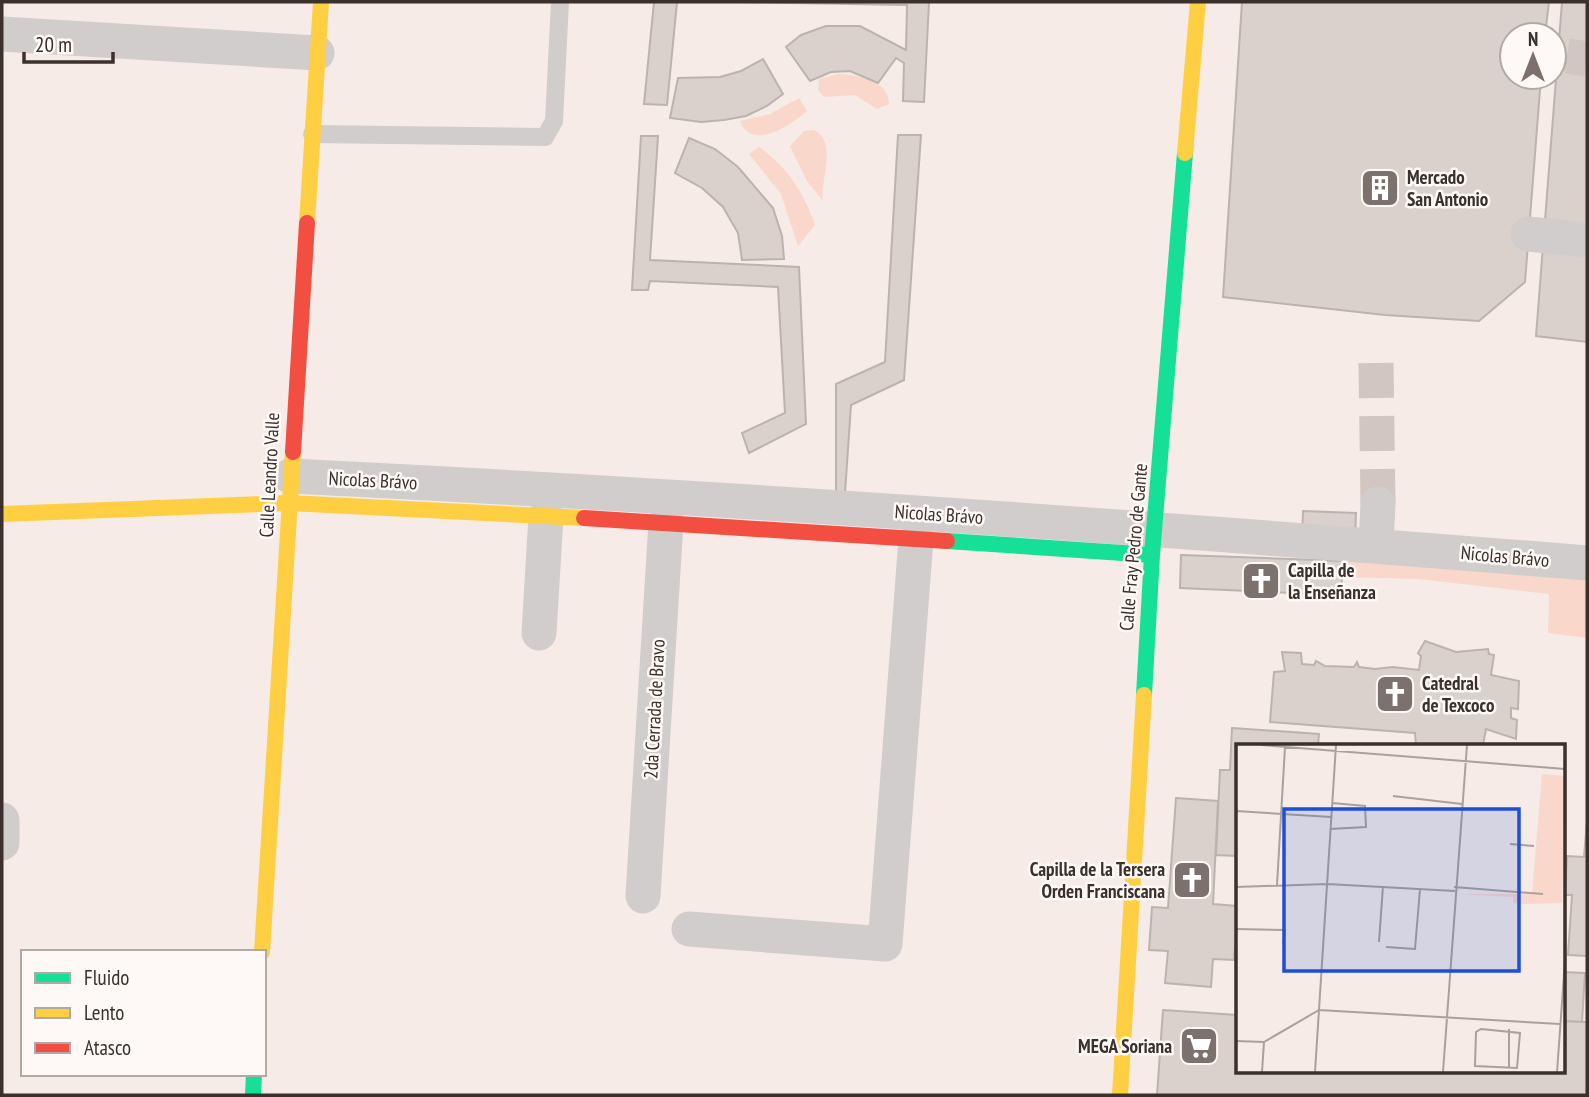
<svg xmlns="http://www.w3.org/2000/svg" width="1589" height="1097" viewBox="0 0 1589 1097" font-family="'PT Sans Narrow',sans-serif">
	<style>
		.green { fill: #f9d8cb }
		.building { fill: #dad1cc; stroke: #bcb3ae; stroke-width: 2 }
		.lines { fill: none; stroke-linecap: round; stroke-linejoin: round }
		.street-tunnel { stroke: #d1c6c1; stroke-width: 35; stroke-dasharray: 35 18; stroke-linecap: butt }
		.lane { stroke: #d1cdcc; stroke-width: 18 }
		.street { stroke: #d1cdcc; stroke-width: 35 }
		.fast { stroke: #16e098; stroke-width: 16 }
		.slow { stroke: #ffcf43; stroke-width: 16 }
		.jam { stroke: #f24e42; stroke-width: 16 }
		.labels { text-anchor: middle; stroke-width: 5; stroke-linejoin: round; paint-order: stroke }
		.poi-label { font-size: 19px; font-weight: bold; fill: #3b302c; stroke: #fef9f7; text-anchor: start }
		.street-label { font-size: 19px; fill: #3b302c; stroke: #fef9f7 }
		.inset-road { fill: none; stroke: #aba09c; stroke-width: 2 }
		.view { fill: #1d4ed8; fill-opacity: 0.15; stroke: #1d4ed8; stroke-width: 3.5 }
		.inset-edge { fill: none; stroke: #3b302c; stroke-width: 3.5 }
	</style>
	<rect width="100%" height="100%" fill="#f6ebe6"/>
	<path class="green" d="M 838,74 C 857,75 889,80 889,104 L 877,109 L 855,95 L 824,97 L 818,90 L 819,79 Z
		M 799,98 L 807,111 C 791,125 752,152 740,121 L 770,114 Z
		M 814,130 C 838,142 820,179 823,201 L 807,181 L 790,146 L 804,131 Z
		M 759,147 C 788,168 803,191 815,225 L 798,246 L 781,194 L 749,154 Z
		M 1181,555 L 1587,569 L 1587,638 L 1548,633 L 1549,594 L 1418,579 L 1181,573 Z"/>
	<path class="building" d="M 654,2 L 677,2 L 667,105 L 644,104 Z
		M 731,2 L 929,2 L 924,102 L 903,101 L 904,63 L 896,58 L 878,83 L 850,71 L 831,72 L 810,81 L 786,47 L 801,35 L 826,26 L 860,26 L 906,50 L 907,5 Z
		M 1242,2 L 1549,2 L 1545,35 L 1512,35 L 1512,77 L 1541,77 L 1525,282 L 1479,321 L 1385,315 L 1223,297 Z
		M 1562,2 L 1587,2 L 1587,342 L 1536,336 Z
		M 763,59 L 783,94 L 767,106 L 746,116 L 724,120 L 701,122 L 670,118 L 678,78 L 720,77 L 741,71 Z
		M 898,135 L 921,135 L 904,380 L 851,405 L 845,493 L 836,492 L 836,384 L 885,362 Z
		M 641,136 L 658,136 L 650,260 L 799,267 L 806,424 L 749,453 L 742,433 L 785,413 L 778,287 L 650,281 L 648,290 L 632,290 Z
		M 689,138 L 715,149 L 738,167 L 773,208 L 782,236 L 784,259 L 742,260 L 738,233 L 723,207 L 702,188 L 675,173 Z
		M 1303,511 L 1356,513 L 1355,540 L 1302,538 Z
		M 1181,555 L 1343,561 L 1341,595 L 1180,588 Z
		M 1425,641 L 1456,652 L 1488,649 L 1489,654 L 1494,655 L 1491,675 L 1519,681 L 1518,709 L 1511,708 L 1511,718 L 1517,720 L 1516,739 L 1486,729 L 1483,745 L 1416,745 L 1415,733 L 1270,722 L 1274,672 L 1285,671 L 1282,652 L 1301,653 L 1302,664 L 1314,665 L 1316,661 L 1325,666 L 1354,667 L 1357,662 L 1359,667 L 1375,669 L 1393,667 L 1419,670 L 1421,656 L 1418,653 Z
		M 1232,728 L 1319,734 L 1318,745 L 1237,745 L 1237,856 L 1216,855 L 1220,770 L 1230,770 Z
		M 1176,798 L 1218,801 L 1213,904 L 1237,906 L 1237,918 L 1234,960 L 1213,959 L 1211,987 L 1165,983 L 1168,951 L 1149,950 L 1152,907 L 1168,908 Z
		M 1587,820 L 1587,956 L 1568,955 L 1572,895 L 1565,895 L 1567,856 L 1584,857 Z
		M 1563,972 L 1585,973 L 1582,1022 L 1563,1021 Z
		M 1163,1010 L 1237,1015 L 1237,1071 L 1563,1071 L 1563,1021 L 1587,1022 L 1587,1095 L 1157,1095 Z"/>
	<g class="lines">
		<path class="street-tunnel" d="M 1567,56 L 1587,59
			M 1376,363 L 1378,504"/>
		<path class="lane" d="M 312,134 L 545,137 L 554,121 L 560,2"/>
		<path class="street" d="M 2,34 L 317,53
			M 1528,234 L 1587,240
			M 290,476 C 723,497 1155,528 1587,563
			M 1376,546 L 1378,504
			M 539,633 L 546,516
			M 2,820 L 2,843
			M 643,896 L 666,522
			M 689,929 L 885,944 L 916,539"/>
		<path class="fast" d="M 947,541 L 1152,555
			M 1144,695 L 1152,555 L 1185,153
			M 253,1095 L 254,1074"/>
		<path class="slow" d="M 1185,153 L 1198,2
			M 307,223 L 321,2
			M 2,514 L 289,503 L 584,518
			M 262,952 L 293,452
			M 1120,1095 L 1144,695"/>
		<path class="jam" d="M 293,452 L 307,223
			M 584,518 L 947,541"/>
	</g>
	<defs>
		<g id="building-square" transform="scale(2.0125)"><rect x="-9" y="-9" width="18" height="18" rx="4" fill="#7c716d" stroke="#fef9f7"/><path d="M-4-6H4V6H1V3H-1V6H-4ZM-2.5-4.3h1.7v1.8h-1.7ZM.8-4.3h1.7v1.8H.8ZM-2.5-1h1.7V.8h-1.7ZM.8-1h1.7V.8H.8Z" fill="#fff"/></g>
		<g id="church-square" transform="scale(2.0125)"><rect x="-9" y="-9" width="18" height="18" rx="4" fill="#7c716d" stroke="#fef9f7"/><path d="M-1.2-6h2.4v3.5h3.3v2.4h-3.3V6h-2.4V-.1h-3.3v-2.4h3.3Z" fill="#fff"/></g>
		<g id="supermarket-square" transform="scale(2.0125)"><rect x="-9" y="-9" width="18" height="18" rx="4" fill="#7c716d" stroke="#fef9f7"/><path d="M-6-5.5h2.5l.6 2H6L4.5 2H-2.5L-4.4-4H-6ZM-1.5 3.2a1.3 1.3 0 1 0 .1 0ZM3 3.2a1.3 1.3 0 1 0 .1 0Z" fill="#fff"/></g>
	</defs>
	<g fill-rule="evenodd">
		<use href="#building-square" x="1380" y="188"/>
		<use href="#church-square" x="1261" y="581"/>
		<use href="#church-square" x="1395" y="694"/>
		<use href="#church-square" x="1192" y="880"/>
		<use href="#supermarket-square" x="1199" y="1046"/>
	</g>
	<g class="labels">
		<g class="poi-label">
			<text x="1407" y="184">Mercado<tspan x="1407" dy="22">San Antonio</tspan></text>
			<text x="1288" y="577">Capilla de<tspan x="1288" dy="22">la Enseñanza</tspan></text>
			<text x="1422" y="690">Catedral<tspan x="1422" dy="22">de Texcoco</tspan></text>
			<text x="1165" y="876" text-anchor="end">Capilla de la Tersera<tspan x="1165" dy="22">Orden Franciscana</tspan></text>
			<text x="1172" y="1053" text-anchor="end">MEGA Soriana</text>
		</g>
		<g class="street-label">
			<text transform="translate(269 475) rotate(-87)" y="7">Calle Leandro Valle</text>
			<text transform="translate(373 480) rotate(3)" y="7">Nicolas Brávo</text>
			<text transform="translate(939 514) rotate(4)" y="7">Nicolas Brávo</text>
			<text transform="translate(1133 547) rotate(-85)" y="7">Calle Fray Pedro de Gante</text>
			<text transform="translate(1505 556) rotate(5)" y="7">Nicolas Brávo</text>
			<text transform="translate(654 709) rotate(-87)" y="7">2da Cerrada de Bravo</text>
		</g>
	</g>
	<g transform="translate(1236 744)">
		<rect width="329" height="329" fill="#f6ebe6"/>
		<path d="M 306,30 L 329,32 L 326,159 L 288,160 L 277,159 L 277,153 L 223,150 L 296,150 Z" fill="#f9d8cb"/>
		<path class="inset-road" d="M 25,1 L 329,25M 157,52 L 226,60M 0,67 L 95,73M 94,85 L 130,83 L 129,62 L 96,59M 274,100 L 298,102M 41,141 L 49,3M 0,143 L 91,140 L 219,147M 218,143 L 307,150M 0,185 L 49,186 L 47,201M 143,198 L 147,142M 150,203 L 179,205 L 184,145M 245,285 L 284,289 L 281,324 L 239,322 L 240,288 ZM 0,297 L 28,298 L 83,266 L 324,280M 273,324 L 273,285M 26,328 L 28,298M 79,328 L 100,1M 207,328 L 231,1M 321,328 L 329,217"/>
		<path class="view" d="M 48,65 L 283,65 L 283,227 L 48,227 Z"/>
		<rect width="329" height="329" class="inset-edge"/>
	</g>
	<rect width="1589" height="1097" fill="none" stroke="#3b302c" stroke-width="7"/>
	<rect x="21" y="950" width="245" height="126" fill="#fef9f7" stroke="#b0a9a6" stroke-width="2"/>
	<rect x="35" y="973" width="35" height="10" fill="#16e098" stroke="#b0a9a6" stroke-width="2"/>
	<text x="84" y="985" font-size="21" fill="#3b302c">Fluido</text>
	<rect x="35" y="1008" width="35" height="10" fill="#ffcf43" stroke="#b0a9a6" stroke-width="2"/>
	<text x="84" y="1020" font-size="21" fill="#3b302c">Lento</text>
	<rect x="35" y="1043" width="35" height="10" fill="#f24e42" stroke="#b0a9a6" stroke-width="2"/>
	<text x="84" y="1055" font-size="21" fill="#3b302c">Atasco</text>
	<g transform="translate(1533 56)"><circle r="33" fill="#fef9f7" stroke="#b0a9a6" stroke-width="2"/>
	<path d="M0-5L12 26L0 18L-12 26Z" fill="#7c716d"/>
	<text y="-10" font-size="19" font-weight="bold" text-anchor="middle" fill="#3b302c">N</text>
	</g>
	<path d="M24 52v10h89v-10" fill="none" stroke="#3b302c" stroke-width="3.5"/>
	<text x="35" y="52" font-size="21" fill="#3b302c" stroke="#fef9f7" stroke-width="5" paint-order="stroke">20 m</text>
</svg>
